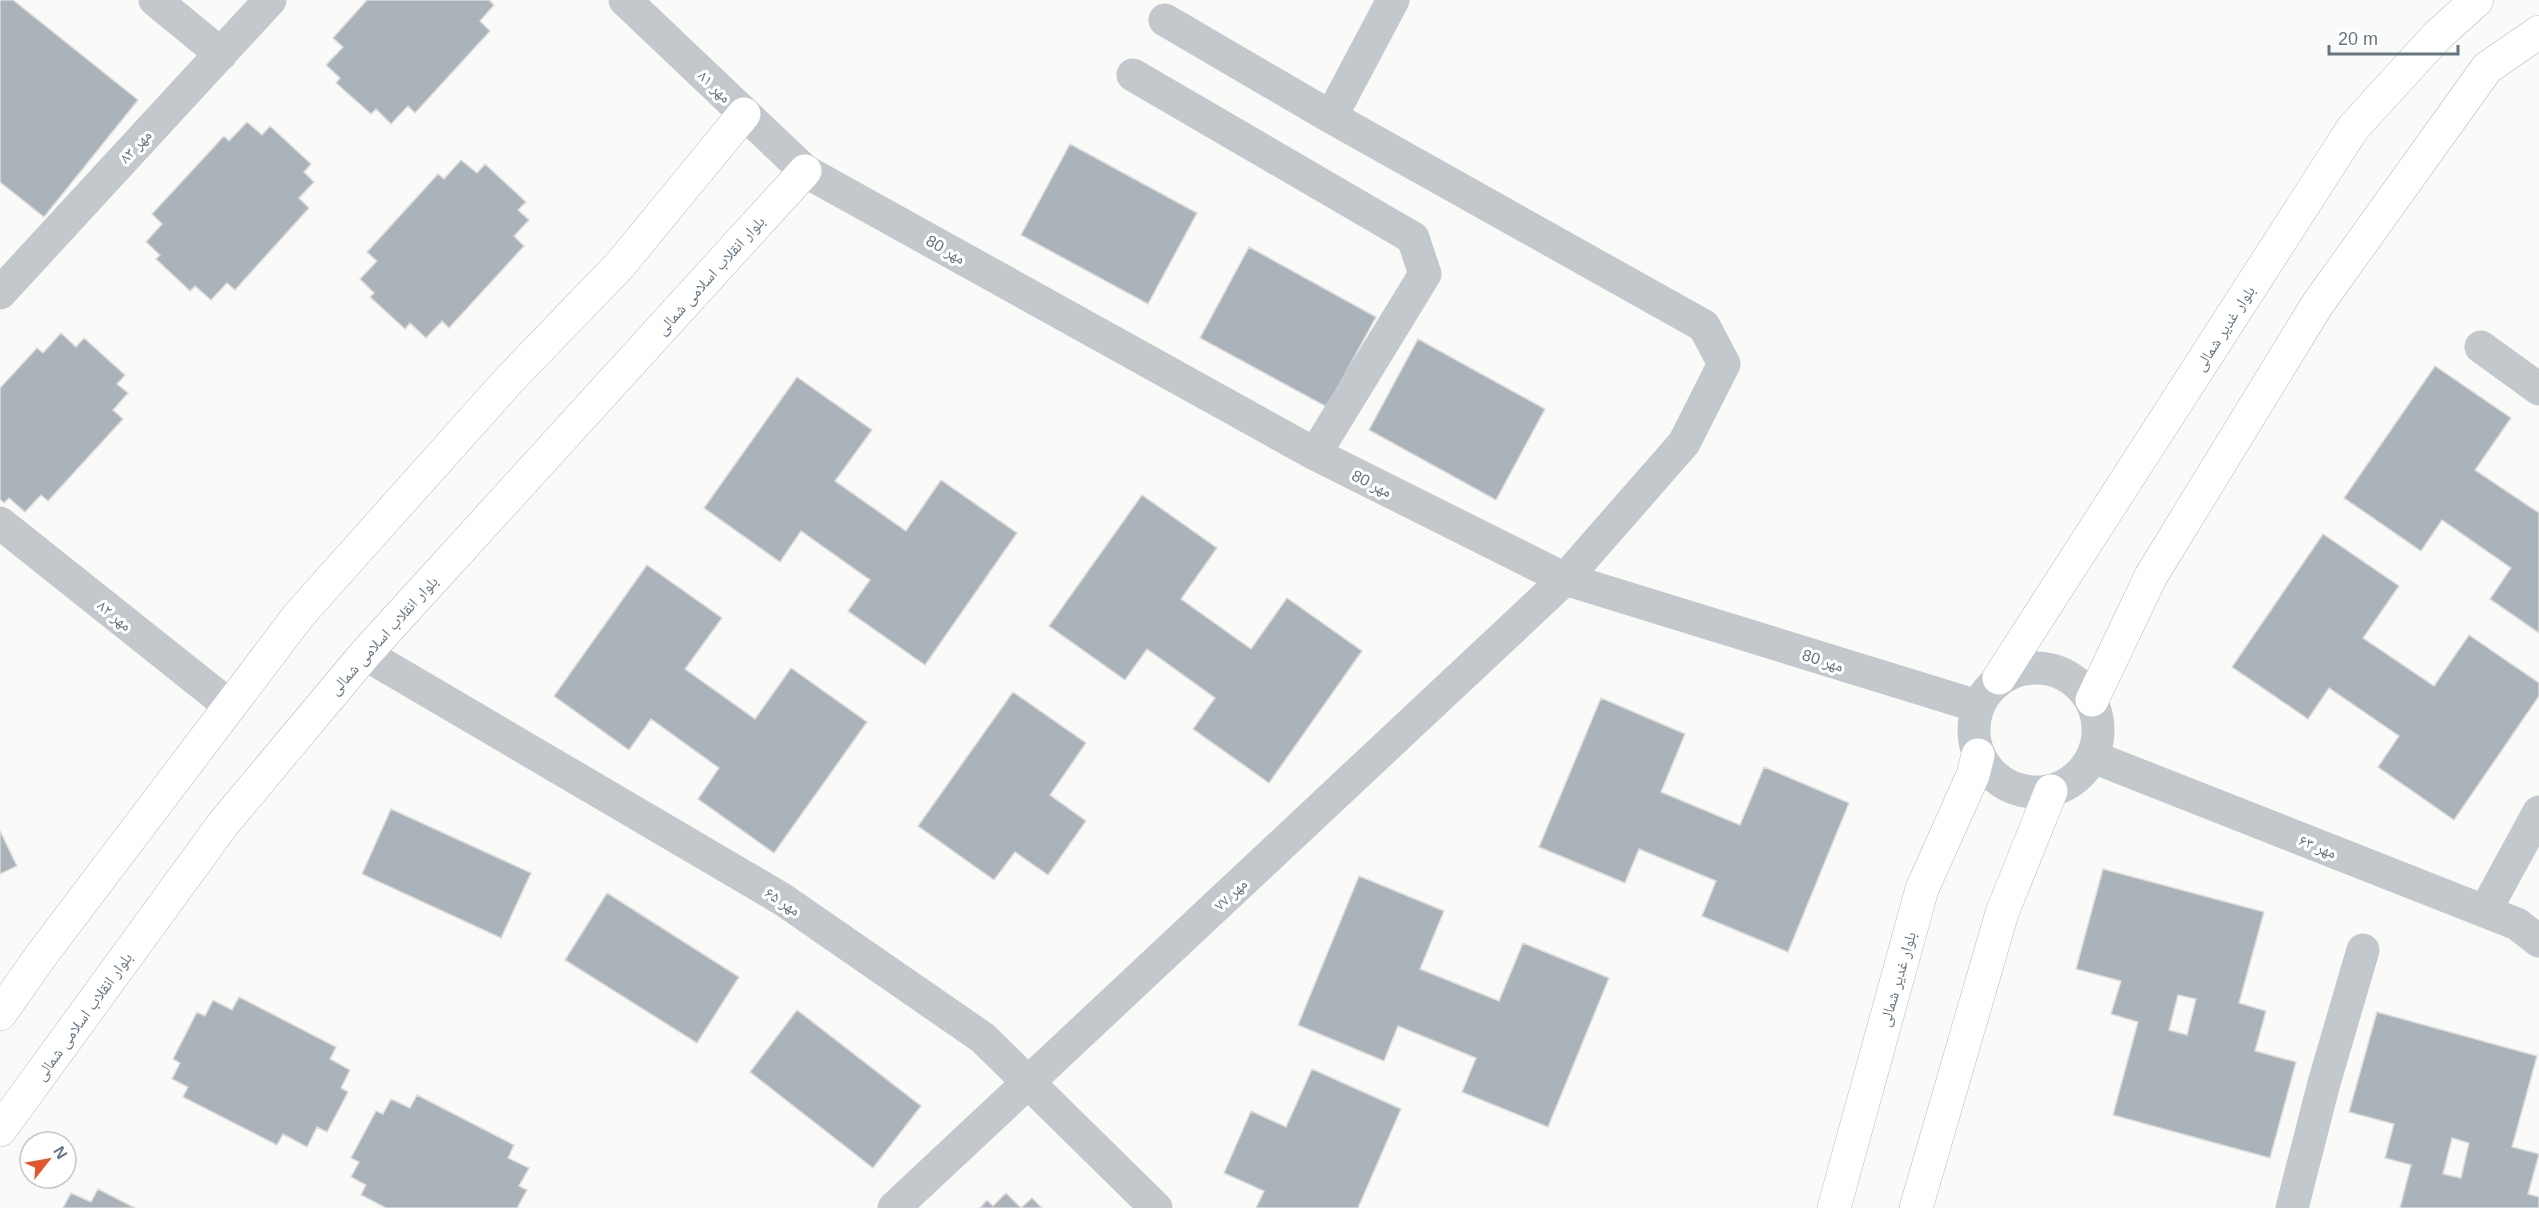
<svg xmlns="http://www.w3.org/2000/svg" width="2539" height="1208" viewBox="0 0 2539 1208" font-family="Helvetica,'Noto Naskh Arabic',sans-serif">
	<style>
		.building { fill: #aab3b9; stroke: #dcdcda; stroke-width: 1.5; fill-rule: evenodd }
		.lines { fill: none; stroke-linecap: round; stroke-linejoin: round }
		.major-casing { stroke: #b5babe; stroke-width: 34 }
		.minor { stroke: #c3c8cc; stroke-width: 33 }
		.major { stroke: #fff; stroke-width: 33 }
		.labels { text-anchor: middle; stroke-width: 6; stroke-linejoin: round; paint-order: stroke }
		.street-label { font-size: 16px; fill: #657683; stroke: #fff }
	</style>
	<rect width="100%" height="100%" fill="#fafaf8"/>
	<path class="building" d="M 0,0 L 13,0 L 138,100 L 44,217 L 0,182 Z
		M 367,0 L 489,0 L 494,5 L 480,21 L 490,31 L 415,113 L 408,106 L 391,124 L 376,109 L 371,114 L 336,83 L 340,78 L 326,65 L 343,47 L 333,38 Z
		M 247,122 L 262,135 L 270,126 L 311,164 L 304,172 L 314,182 L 299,198 L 309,208 L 235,290 L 227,283 L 211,300 L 195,286 L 190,291 L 156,259 L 160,255 L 146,242 L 162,224 L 152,214 L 224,136 L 229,141 Z
		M 1070,144 L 1197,213 L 1148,304 L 1021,235 Z
		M 461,160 L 477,173 L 485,164 L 526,202 L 518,210 L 529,220 L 514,236 L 524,246 L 449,328 L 442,321 L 426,338 L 410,323 L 405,329 L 370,297 L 374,293 L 360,279 L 377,261 L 367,252 L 438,174 L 444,179 Z
		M 1249,247 L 1376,317 L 1327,407 L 1200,338 Z
		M 61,333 L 76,347 L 84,338 L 125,375 L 117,384 L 128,393 L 113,410 L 123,419 L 48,501 L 41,495 L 25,512 L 9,498 L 4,503 L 0,499 L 0,388 L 37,348 L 43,353 Z
		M 1418,339 L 1545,409 L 1496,500 L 1369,430 Z
		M 2435,366 L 2511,418 L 2475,470 L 2539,513 L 2539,633 L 2490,599 L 2511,568 L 2442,520 L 2421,551 L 2344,498 Z
		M 797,377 L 872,430 L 835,481 L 906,531 L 941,480 L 1017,533 L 925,665 L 848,611 L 870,580 L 801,531 L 780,562 L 704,508 Z
		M 1142,495 L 1217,548 L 1181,599 L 1251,649 L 1287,598 L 1362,651 L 1269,783 L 1193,729 L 1215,698 L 1147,649 L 1125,680 L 1049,626 Z
		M 2323,534 L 2399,586 L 2363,638 L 2434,686 L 2469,635 L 2539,683 L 2539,696 L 2454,820 L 2378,767 L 2399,736 L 2329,688 L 2308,719 L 2232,667 Z
		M 647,565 L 722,618 L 685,669 L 755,719 L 791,668 L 867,722 L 774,853 L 698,799 L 719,768 L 651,719 L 629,750 L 554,696 Z
		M 1013,692 L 1086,743 L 1050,795 L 1086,821 L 1048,875 L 1015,852 L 994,880 L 918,826 Z
		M 1601,698 L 1685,734 L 1661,792 L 1740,825 L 1764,767 L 1849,803 L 1788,952 L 1702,916 L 1716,881 L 1639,849 L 1625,883 L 1539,847 Z
		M 391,809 L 531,873 L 501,938 L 362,874 Z
		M 0,831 L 17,866 L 0,874 Z
		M 2103,869 L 2264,912 L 2239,1003 L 2266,1011 L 2255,1051 L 2296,1062 L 2270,1158 L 2113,1115 L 2138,1022 L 2111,1014 L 2121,981 L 2076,969 ZM 2178,995 L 2196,999 L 2187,1035 L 2169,1030 Z
		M 1359,876 L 1444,911 L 1420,969 L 1499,1001 L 1523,943 L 1609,978 L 1548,1127 L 1462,1092 L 1476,1058 L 1398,1026 L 1384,1061 L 1298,1025 Z
		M 607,893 L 739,977 L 697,1043 L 565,960 Z
		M 239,997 L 336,1047 L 330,1059 L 350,1070 L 341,1088 L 348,1092 L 327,1132 L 317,1127 L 307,1147 L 283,1134 L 277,1145 L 183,1097 L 188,1087 L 172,1079 L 180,1063 L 173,1059 L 197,1012 L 205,1016 L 213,1000 L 232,1010 Z
		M 797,1010 L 921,1106 L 873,1168 L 750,1072 Z
		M 2377,1012 L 2537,1056 L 2512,1147 L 2539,1154 L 2528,1194 L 2539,1197 L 2539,1208 L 2400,1208 L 2411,1165 L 2385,1158 L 2394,1124 L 2349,1112 ZM 2452,1138 L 2469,1143 L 2461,1178 L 2443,1174 Z
		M 1312,1069 L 1401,1109 L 1358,1208 L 1256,1208 L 1264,1191 L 1224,1173 L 1251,1111 L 1286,1127 Z
		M 417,1095 L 514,1145 L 508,1158 L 529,1168 L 519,1186 L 527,1190 L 517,1208 L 386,1208 L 361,1195 L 366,1185 L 351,1177 L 359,1162 L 351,1158 L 376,1111 L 383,1114 L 391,1099 L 410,1108 Z
		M 98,1189 L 135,1208 L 63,1208 L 71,1193 L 91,1202 Z
		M 1006,1193 L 1021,1208 L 1032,1198 L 1042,1208 L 980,1208 L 987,1200 L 993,1206 Z"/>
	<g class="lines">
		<g class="major-casing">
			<path id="major" d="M 1999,678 L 2353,128 L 2437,36 L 2477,0
				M 2092,700 L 2151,576 L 2317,305 L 2487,68 L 2539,32
				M 0,1014 L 43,953 L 299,615 L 509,380 L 620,265 L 744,114
				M 0,1130 L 223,824 L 365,654 L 805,171
				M 1834,1208 L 1922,889 L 1973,775 L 1978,755
				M 1916,1208 L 2002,913 L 2051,791"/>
		</g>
		<path class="minor" d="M 155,0 L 221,54
			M 625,0 L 805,171 L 1315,454 L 1565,579 L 1977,706
			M 1133,75 L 1413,238 L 1425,274 L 1315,454
			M 1331,117 L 1393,0
			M 0,293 L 270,0
			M 2481,347 L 2539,389
			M 0,523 L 230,706
			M 365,654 L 782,899 L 983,1038 L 1156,1208
			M1974 730a62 62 0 1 1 124 0a62 62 0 1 1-124 0Z
			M 2093,757 L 2517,924 L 2539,941
			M 2485,911 L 2539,812
			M 894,1208 L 1565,579 L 1684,443 L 1724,364 L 1704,326 L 1331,117 L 1165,20
			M 2292,1208 L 2324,1083 L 2363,950"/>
		<use href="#major" class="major"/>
	</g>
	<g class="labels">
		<g class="street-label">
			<text transform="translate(715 86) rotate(44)" y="6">مهر ۸۱</text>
			<text transform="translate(135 146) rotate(-47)" y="6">مهر ۸۳</text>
			<text transform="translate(946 249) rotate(29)" y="6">مهر 80</text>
			<text transform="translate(710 275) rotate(-48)" y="6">بلوار انقلاب اسلامی شمالی</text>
			<text transform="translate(2224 328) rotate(-57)" y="6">بلوار غدیر شمالی</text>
			<text transform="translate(1372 483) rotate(26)" y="6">مهر 80</text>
			<text transform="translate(115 615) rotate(39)" y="6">مهر ۸۲</text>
			<text transform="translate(383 635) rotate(-48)" y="6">بلوار انقلاب اسلامی شمالی</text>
			<text transform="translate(1823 660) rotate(17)" y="6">مهر 80</text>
			<text transform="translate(2318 846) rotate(22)" y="6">مهر ۶۳</text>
			<text transform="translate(1230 894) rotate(-43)" y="6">مهر ۷۷</text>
			<text transform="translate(783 901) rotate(33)" y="6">مهر ۶۵</text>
			<text transform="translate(1897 979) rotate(-74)" y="6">بلوار غدیر شمالی</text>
			<text transform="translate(83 1016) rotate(-54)" y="6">بلوار انقلاب اسلامی شمالی</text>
		</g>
	</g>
	<g transform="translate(48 1160) rotate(59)"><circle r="28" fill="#ffffff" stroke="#c1c8cd" stroke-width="1.5"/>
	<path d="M0-4.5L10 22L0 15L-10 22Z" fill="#e4572e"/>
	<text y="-9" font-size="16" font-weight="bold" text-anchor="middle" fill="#657683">N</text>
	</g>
	<path d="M2329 45v9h129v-9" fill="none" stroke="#657683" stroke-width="3"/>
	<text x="2338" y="45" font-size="18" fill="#657683" stroke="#ffffff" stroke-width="4.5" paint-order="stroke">20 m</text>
</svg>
